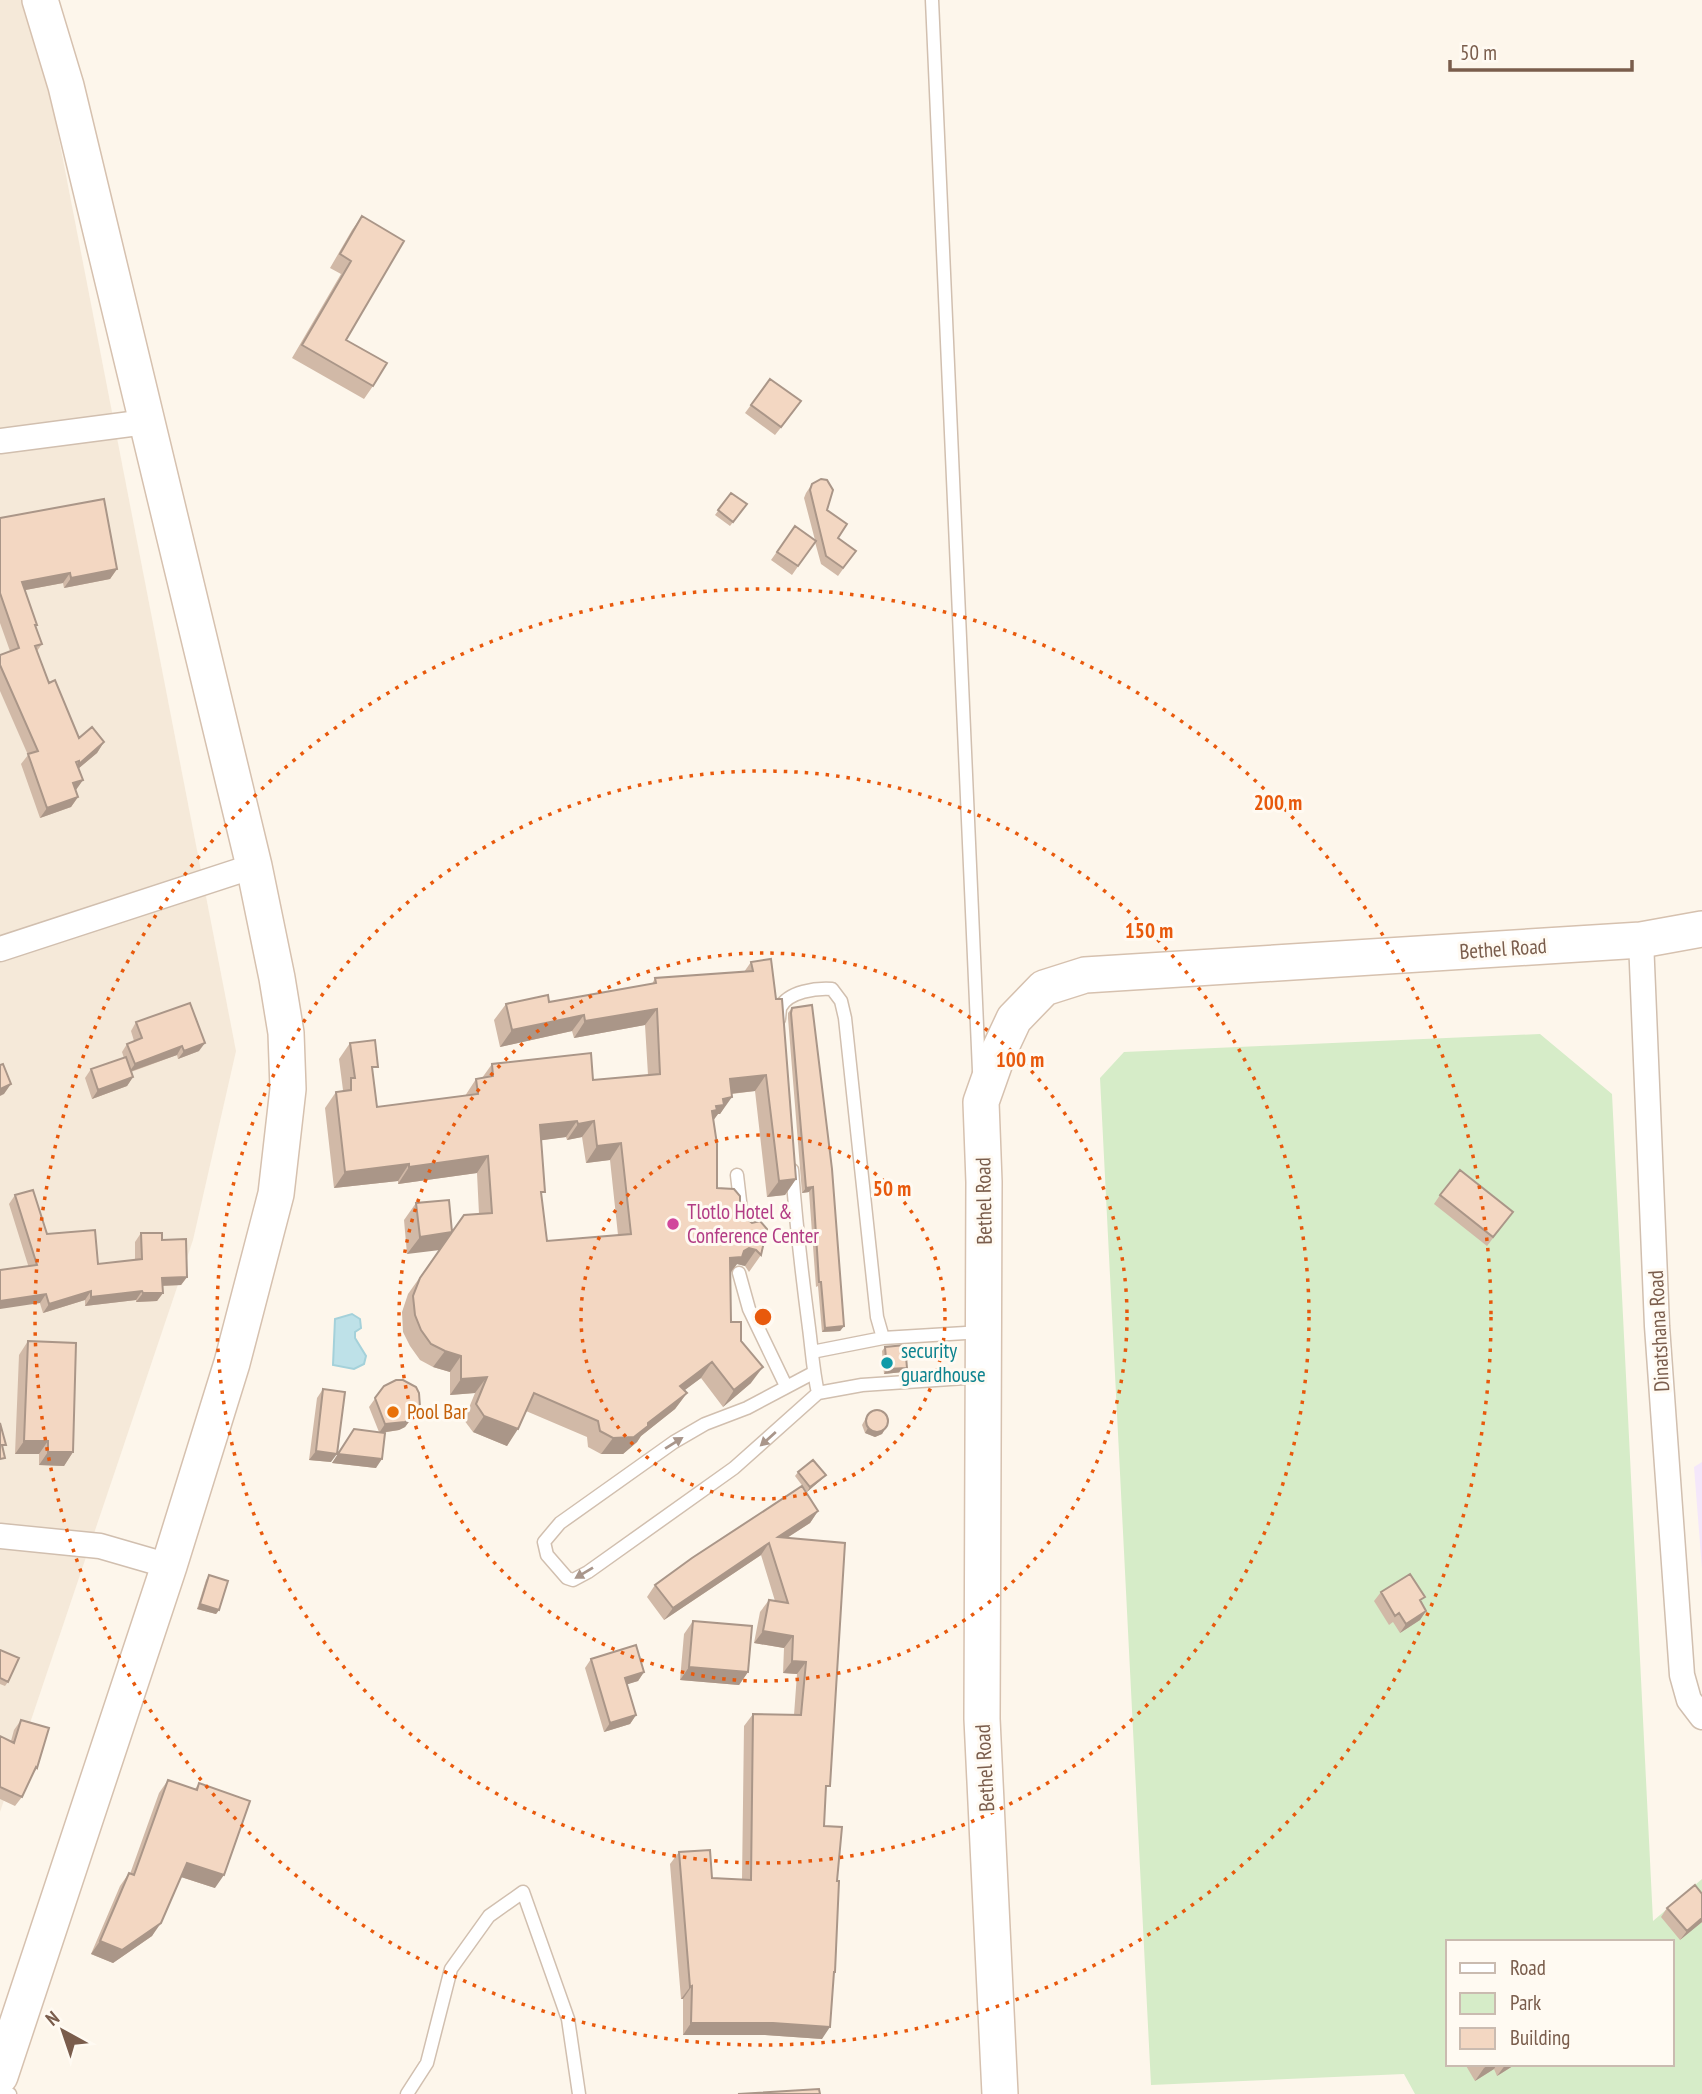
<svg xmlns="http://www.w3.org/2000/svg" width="1702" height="2094" viewBox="0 0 1702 2094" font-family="'PT Sans Narrow',sans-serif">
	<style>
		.residential { fill: #f5e9d9 }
		.education { fill: #f4e7fa }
		.green { fill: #d6ecc8; fill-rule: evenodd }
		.water { fill: #bee1e8; stroke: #a4d1da; stroke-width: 2 }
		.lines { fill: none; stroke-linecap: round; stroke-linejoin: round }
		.lane-casing { stroke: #d1bfaf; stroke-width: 15 }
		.street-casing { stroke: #d1bfaf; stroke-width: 27 }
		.secondary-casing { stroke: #d6c1af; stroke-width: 38 }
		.lane { stroke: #fff; stroke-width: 12 }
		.street { stroke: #fff; stroke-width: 24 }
		.secondary { stroke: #fff; stroke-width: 35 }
		.wall { fill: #d1b9a7; fill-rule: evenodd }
		.shaded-wall { fill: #aa9688 }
		.building { fill: #f3d7c2; stroke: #aa9688; stroke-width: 2; fill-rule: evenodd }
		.oneway { fill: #a9968b }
		.ring { fill: none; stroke: #e8590c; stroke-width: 3.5; stroke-dasharray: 3.5 7 }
		.hotel-dot { fill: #d1479c; stroke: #fffaf2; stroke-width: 2.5 }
		.culture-dot { fill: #0f9aa8; stroke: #fffaf2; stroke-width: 2.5 }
		.food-dot { fill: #e8710a; stroke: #fffaf2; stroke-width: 2.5 }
		.labels { text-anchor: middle; stroke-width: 6; stroke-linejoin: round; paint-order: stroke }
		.street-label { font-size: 21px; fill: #7a5d4c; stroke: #fffaf2 }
		.hotel-label { font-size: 21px; fill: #b23c85; stroke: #fffaf2; text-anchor: start }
		.culture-label { font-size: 21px; fill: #0d838f; stroke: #fffaf2; text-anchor: start }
		.food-label { font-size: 21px; fill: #c56008; stroke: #fffaf2; text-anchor: start }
		.centre { fill: #e8590c; stroke: #fffaf2; stroke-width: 3.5 }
		.ring-label { font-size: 21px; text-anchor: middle; font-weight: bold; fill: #e8590c; stroke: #fffaf2; stroke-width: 6; stroke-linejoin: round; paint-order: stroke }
	</style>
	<rect width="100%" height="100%" fill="#fdf6eb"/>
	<path class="residential" d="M 0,0 L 32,0 L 236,1051 L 193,1240 L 0,1812 Z"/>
	<path class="education" d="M 1702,1462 L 1702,1569 L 1694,1467 Z"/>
	<path class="green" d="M 1540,1034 L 1612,1094 L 1653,1921 L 1702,1879 L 1702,2094 L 1415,2094 L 1404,2074 L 1151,2085 L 1100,1078 L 1124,1052 ZM 1448,1942 L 1672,1942 L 1672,2064 L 1448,2064 Z"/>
	<path class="water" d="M 352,1314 L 360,1319 L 361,1328 L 355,1332 L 355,1338 L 366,1356 L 364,1364 L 354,1369 L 333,1365 L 335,1319 Z"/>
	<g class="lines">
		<g class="lane-casing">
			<path id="lane" d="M 932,0 L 979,1071
				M 779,1019 C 779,1018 780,1009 780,1008 C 788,991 817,988 832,989 L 841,1001 L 845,1018 L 877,1317 L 883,1338 L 982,1332
				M 792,1170 C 796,1223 802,1275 809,1328 C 812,1351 813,1371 818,1393 L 862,1385 L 980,1377
				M 737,1175 L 743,1227
				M 739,1273 L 749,1309 L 786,1386
				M 812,1352 L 883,1338
				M 813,1373 L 747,1408 L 705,1424 L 674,1442 L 560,1523 L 544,1542 L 547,1555 L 567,1578 L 573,1580 L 588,1572 L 734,1468 L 818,1393
				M 0,2089 L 10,2094
				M 407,2094 L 427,2063 L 451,1969 L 489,1916 L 523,1892 L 568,2019 L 579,2094"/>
		</g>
		<g class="street-casing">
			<path id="street" d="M 0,441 L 146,422
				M 1641,940 L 1657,1326 L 1682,1675 L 1689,1700 L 1702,1717
				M 0,949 L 254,866
				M 0,1536 L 100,1546 L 169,1566"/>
		</g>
		<g class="secondary-casing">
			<path id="secondary" d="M 0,2076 L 169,1566 L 232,1363 L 276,1194 L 288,1089 L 286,1033 L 277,978 L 254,866 L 66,86 L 40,0
				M 1000,2094 L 982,1719 L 984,1182 L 981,1102 L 999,1051 L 1014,1019 L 1044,988 L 1085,975 L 1641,940 L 1702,929"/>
		</g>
		<use href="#lane" class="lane"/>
		<use href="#street" class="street"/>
		<use href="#secondary" class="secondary"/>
	</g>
	<path class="wall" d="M 362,216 L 346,340 L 373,386 L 364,399 L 292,358 L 341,274 L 330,268 L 352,230 Z
		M 770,379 L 795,410 L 775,435 L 745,413 Z
		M 812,484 L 827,510 L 838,538 L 856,551 L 838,576 L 821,564 L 815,542 L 792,575 L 771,560 L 795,526 L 815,540 L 804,498 L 806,493 Z
		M 731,493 L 747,504 L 730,526 L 715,515 Z
		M 0,518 L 117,569 L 110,579 L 64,588 L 63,583 L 25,590 L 37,625 L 36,627 L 42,644 L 37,651 L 49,683 L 79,738 L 104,742 L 97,753 L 79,768 L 83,780 L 75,790 L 78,797 L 71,807 L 40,818 L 21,764 L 28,755 L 0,691 L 0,655 L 10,651 L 0,623 Z
		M 751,962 L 796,1179 L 785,1195 L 767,1197 L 755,1091 L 732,1094 L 720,1114 L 718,1114 L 713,1120 L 717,1188 L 740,1213 L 761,1255 L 749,1272 L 745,1266 L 737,1264 L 731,1273 L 731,1322 L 741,1341 L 751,1383 L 723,1407 L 701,1378 L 684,1390 L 687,1393 L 675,1409 L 641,1436 L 637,1442 L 623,1454 L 601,1454 L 588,1447 L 587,1437 L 526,1411 L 507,1446 L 473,1432 L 464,1420 L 475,1393 L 450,1395 L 450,1372 L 433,1367 L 420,1360 L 410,1346 L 403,1332 L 402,1312 L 408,1294 L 464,1215 L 479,1214 L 477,1173 L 398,1184 L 398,1181 L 334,1188 L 325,1108 L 336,1092 L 342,1091 L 343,1090 L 339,1059 L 350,1043 L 373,1074 L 377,1107 L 465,1096 L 476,1079 L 482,1078 L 492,1064 L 593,1080 L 648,1075 L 645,1025 L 574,1038 L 572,1031 L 500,1047 L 494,1020 L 506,1004 L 549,1002 L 652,984 L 655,978 L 744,972 ZM 566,1137 L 567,1140 L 582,1137 L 586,1163 L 610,1160 L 618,1235 L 547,1241 L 541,1197 L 541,1140 Z
		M 792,1008 L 844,1326 L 840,1331 L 822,1332 L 818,1286 L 816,1287 L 809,1192 L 802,1193 L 788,1018 L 788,1013 Z
		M 136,1022 L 199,1051 L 178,1059 L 177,1055 L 131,1072 L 133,1077 L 127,1086 L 92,1099 L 85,1078 L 91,1069 L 124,1058 L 122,1052 L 127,1044 L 134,1041 L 131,1031 Z
		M 15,1195 L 47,1234 L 98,1264 L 135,1260 L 135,1242 L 141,1233 L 162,1240 L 187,1277 L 181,1285 L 163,1286 L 163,1293 L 157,1301 L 136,1302 L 136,1300 L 85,1306 L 85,1300 L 43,1313 L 9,1204 Z
		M 1440,1195 L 1513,1212 L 1487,1246 L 1434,1204 Z
		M 416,1203 L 452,1232 L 407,1254 L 404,1220 Z
		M 28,1341 L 73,1452 L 64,1466 L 39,1465 L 39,1454 L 15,1454 L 19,1355 Z
		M 885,1347 L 907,1368 L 903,1372 L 884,1374 L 882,1351 Z
		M 384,1386 L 420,1407 L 405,1427 L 399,1430 L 381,1433 L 376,1468 L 332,1463 L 354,1429 L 379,1432 L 369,1407 Z
		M 323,1389 L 331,1462 L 309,1460 L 317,1398 Z
		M 868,1414 L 885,1429 L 882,1434 L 875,1437 L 865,1433 L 862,1425 Z
		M 798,1472 L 826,1475 L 822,1479 L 807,1492 L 795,1476 Z
		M 818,1511 L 810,1523 L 787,1538 L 825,1793 L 824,1826 L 837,1881 L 834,1974 L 822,2039 L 765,2035 L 683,2035 L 683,1999 L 681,1999 L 670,1864 L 679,1852 L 712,1878 L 742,1880 L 744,1726 L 753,1714 L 794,1715 L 797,1674 L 783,1673 L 784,1648 L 754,1643 L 760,1612 L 769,1600 L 775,1601 L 761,1555 L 664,1620 L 647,1597 L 655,1585 Z
		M 209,1575 L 219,1610 L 216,1614 L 197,1609 L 206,1580 Z
		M 1381,1592 L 1421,1603 L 1426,1611 L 1420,1620 L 1400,1633 L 1393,1622 L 1389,1625 L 1374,1601 Z
		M 693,1621 L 748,1672 L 739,1685 L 680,1680 L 684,1634 Z
		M 0,1650 L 8,1682 L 5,1686 L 0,1684 Z
		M 591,1659 L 644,1672 L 638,1681 L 627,1684 L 636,1715 L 630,1724 L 604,1732 L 585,1668 Z
		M 21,1720 L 37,1768 L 31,1777 L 22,1797 L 15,1806 L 0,1799 L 0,1736 L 11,1741 L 14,1730 Z
		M 168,1780 L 195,1789 L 199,1783 L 215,1888 L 181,1877 L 152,1936 L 113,1963 L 91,1954 L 120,1886 L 129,1873 L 130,1874 L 159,1793 Z
		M 1702,1894 L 1702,1922 L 1680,1940 L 1661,1917 L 1667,1908 Z
		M 1465,2064 L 1516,2064 L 1497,2076 L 1494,2069 L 1475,2081 Z"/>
	<path class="shaded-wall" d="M 117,569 L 110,579 L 64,588 L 71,578 Z
		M 70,573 L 63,583 L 15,592 L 22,582 Z
		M 104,742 L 97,753 L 72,774 L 79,764 Z
		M 83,780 L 76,790 L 66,794 L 73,783 Z
		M 78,797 L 71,807 L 40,818 L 47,808 Z
		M 657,1009 L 645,1025 L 574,1038 L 585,1021 Z
		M 584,1015 L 572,1031 L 500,1047 L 512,1030 Z
		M 205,1043 L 199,1051 L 178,1059 L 184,1051 Z
		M 182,1046 L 177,1055 L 129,1072 L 135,1064 Z
		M 766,1075 L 755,1091 L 719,1095 L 730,1079 Z
		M 133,1077 L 127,1086 L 92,1099 L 98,1090 Z
		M 11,1084 L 4,1094 L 0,1096 L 0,1089 Z
		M 732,1097 L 720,1114 L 718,1114 L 713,1121 L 712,1111 L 723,1099 Z
		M 577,1121 L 566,1137 L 529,1142 L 540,1125 Z
		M 594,1121 L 582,1137 L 567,1140 L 578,1124 Z
		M 621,1143 L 610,1160 L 586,1163 L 597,1146 Z
		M 488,1156 L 477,1173 L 398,1184 L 409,1167 Z
		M 409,1164 L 398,1181 L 334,1188 L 345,1172 Z
		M 796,1179 L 785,1195 L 767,1197 L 779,1181 Z
		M 813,1187 L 809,1192 L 802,1193 L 806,1188 Z
		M 452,1232 L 440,1250 L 407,1254 L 420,1237 Z
		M 749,1248 L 756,1250 L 745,1266 L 737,1264 L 730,1273 L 730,1258 Z
		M 187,1277 L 181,1285 L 156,1286 L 162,1278 Z
		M 91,1291 L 85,1300 L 43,1313 L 49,1304 Z
		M 142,1291 L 136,1300 L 85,1306 L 91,1297 Z
		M 143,1293 L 163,1293 L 157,1301 L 136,1302 Z
		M 46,1294 L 40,1303 L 0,1309 L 0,1301 Z
		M 844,1326 L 840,1331 L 822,1332 L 825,1328 Z
		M 445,1351 L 461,1356 L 450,1372 L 433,1367 Z
		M 712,1362 L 701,1378 L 669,1402 L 680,1386 Z
		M 763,1367 L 751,1383 L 723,1407 L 734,1390 Z
		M 907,1368 L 903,1372 L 884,1374 L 887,1369 Z
		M 487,1377 L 475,1393 L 450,1395 L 461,1379 Z
		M 687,1393 L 675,1409 L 641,1436 L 637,1442 L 623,1454 L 601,1454 L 613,1438 L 648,1423 Z
		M 484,1416 L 518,1429 L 507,1446 L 473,1432 Z
		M 411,1419 L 405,1427 L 399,1430 L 379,1433 L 385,1424 Z
		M 868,1428 L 885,1429 L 882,1434 L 875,1437 L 865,1433 Z
		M 24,1441 L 48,1441 L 39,1454 L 15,1454 Z
		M 316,1451 L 337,1454 L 331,1462 L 309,1460 Z
		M 48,1452 L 73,1452 L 64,1466 L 39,1465 Z
		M 338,1454 L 382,1459 L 376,1468 L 332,1463 Z
		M 826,1475 L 822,1479 L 807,1492 L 810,1487 Z
		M 818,1511 L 810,1523 L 771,1548 L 778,1537 Z
		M 769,1543 L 761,1555 L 664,1620 L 673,1608 Z
		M 200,1604 L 219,1610 L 216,1614 L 197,1609 Z
		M 1426,1611 L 1420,1620 L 1400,1633 L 1406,1624 Z
		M 763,1631 L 793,1636 L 784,1648 L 754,1643 Z
		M 792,1661 L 806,1662 L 797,1674 L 783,1673 Z
		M 689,1667 L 748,1672 L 739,1685 L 680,1680 Z
		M 644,1672 L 638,1681 L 619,1687 L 625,1678 Z
		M 636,1715 L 630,1724 L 604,1732 L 610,1723 Z
		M 187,1863 L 224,1875 L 215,1888 L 178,1876 Z
		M 1702,1918 L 1702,1922 L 1680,1940 L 1687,1931 Z
		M 161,1923 L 152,1936 L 113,1963 L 91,1954 L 100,1941 Z
		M 692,1986 L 683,1999 L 681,1999 L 690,1987 Z
		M 691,2023 L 773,2023 L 830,2027 L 822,2039 L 765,2035 L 683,2035 Z
		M 1490,2064 L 1497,2064 L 1494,2069 L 1475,2081 L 1484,2068 Z
		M 1506,2064 L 1516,2064 L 1497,2076 Z"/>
	<path class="building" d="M 362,216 L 404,241 L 346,340 L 387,363 L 373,386 L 302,345 L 351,261 L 340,254 Z
		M 770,379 L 801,401 L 781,427 L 751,405 Z
		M 821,479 L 827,480 L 833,490 L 827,510 L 847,524 L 838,538 L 856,551 L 843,568 L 826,556 L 810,490 L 812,484 Z
		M 731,493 L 747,504 L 733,522 L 718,510 Z
		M 104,499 L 117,569 L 71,578 L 70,573 L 22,582 L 37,625 L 35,625 L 42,644 L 35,646 L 49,683 L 55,680 L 79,738 L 92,727 L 104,742 L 79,764 L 79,761 L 76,762 L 83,780 L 73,783 L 78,797 L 47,808 L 28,754 L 38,751 L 0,665 L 0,655 L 19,648 L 0,593 L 0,518 Z
		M 795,526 L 816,541 L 798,566 L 777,552 Z
		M 771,959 L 776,999 L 782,999 L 796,1179 L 779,1181 L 766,1075 L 730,1079 L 732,1097 L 723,1099 L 724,1105 L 716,1106 L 717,1110 L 712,1111 L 717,1144 L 717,1188 L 734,1189 L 740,1196 L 740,1213 L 746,1214 L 747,1219 L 752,1223 L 760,1221 L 767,1229 L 761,1255 L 756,1250 L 749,1248 L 744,1251 L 742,1257 L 730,1258 L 731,1322 L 741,1322 L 741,1341 L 763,1367 L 734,1390 L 712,1362 L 680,1386 L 687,1393 L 648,1423 L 648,1426 L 634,1437 L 613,1438 L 600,1431 L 598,1421 L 534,1393 L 518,1429 L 484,1416 L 476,1404 L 487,1377 L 461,1379 L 461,1356 L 445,1351 L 431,1344 L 421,1330 L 415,1315 L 413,1296 L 420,1278 L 464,1215 L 492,1213 L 488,1156 L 409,1167 L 409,1164 L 345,1172 L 336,1092 L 351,1090 L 351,1078 L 355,1078 L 350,1043 L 375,1040 L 378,1067 L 372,1067 L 377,1107 L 478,1094 L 476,1079 L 493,1076 L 492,1064 L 591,1053 L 593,1080 L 660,1074 L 657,1009 L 585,1021 L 584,1015 L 512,1030 L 506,1004 L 548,995 L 549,1002 L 656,983 L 655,978 L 753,971 L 751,962 ZM 577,1121 L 578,1124 L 594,1121 L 597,1146 L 621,1143 L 631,1234 L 547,1241 L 541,1192 L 545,1192 L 540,1125 Z
		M 190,1003 L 205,1043 L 184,1051 L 182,1046 L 135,1064 L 127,1044 L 142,1038 L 136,1022 Z
		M 812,1005 L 832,1169 L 844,1326 L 825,1328 L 821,1282 L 819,1282 L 813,1187 L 806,1188 L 791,1013 L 792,1008 Z
		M 126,1057 L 133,1077 L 98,1090 L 91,1069 Z
		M 3,1064 L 11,1084 L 0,1089 L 0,1065 Z
		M 1460,1170 L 1513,1212 L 1493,1237 L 1440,1195 Z
		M 33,1190 L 47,1234 L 95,1230 L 98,1264 L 142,1259 L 141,1233 L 162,1233 L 162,1240 L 186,1239 L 187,1277 L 162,1278 L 163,1293 L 143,1293 L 142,1291 L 91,1297 L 91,1291 L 49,1304 L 46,1294 L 0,1301 L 0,1270 L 37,1265 L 15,1195 Z
		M 449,1200 L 452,1232 L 420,1237 L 416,1203 Z
		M 28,1341 L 76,1343 L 73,1452 L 48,1452 L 48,1441 L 24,1441 Z
		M 905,1345 L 907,1368 L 887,1369 L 885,1347 Z
		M 396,1380 L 403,1380 L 416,1387 L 419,1393 L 420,1407 L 411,1419 L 405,1422 L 385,1424 L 375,1398 L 384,1386 Z
		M 323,1389 L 345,1392 L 337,1454 L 316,1451 Z
		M866 1421a11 11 0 1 1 22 0a11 11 0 1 1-22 0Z
		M 0,1423 L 6,1445 L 2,1445 L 5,1458 L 0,1459 Z
		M 354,1429 L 385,1433 L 382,1459 L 338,1454 Z
		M 813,1460 L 826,1475 L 810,1487 L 798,1472 Z
		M 802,1486 L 818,1511 L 778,1537 L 845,1543 L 830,1786 L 826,1786 L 824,1826 L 842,1827 L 837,1881 L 839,1881 L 835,1972 L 834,1972 L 830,2027 L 773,2023 L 691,2023 L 692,1986 L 690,1987 L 679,1852 L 710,1850 L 712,1878 L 751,1880 L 753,1714 L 801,1715 L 806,1662 L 792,1661 L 793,1636 L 763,1631 L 769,1600 L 788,1603 L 769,1543 L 673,1608 L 655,1585 L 692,1558 Z
		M 1410,1574 L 1425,1597 L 1420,1600 L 1426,1611 L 1406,1624 L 1399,1613 L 1395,1616 L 1381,1592 Z
		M 209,1575 L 228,1581 L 219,1610 L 200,1604 Z
		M 693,1621 L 752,1626 L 748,1672 L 689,1667 Z
		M 636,1645 L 644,1672 L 625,1678 L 636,1715 L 610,1723 L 591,1659 Z
		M 0,1650 L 19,1658 L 8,1682 L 0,1678 Z
		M 21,1720 L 49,1728 L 37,1768 L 36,1767 L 22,1797 L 0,1787 L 0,1736 L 14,1743 Z
		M 168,1780 L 197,1790 L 199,1783 L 250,1801 L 224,1875 L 187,1863 L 161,1923 L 122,1950 L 100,1941 L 129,1873 L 134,1875 Z
		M 1695,1885 L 1702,1894 L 1702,1918 L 1687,1931 L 1667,1908 Z
		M 819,2089 L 820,2094 L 738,2094 Z"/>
	<defs><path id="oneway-solid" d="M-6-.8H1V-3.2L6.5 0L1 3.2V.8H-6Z" transform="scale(1.75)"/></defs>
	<g class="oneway">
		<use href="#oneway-solid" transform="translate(768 1439) rotate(138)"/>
		<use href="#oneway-solid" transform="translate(674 1443) rotate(-32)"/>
		<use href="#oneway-solid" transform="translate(584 1573) rotate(149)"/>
	</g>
	<g class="ring">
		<circle cx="763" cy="1317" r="182"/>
		<circle cx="763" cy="1317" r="364"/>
		<circle cx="763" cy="1317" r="546"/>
		<circle cx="763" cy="1317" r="728"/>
	</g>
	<circle class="hotel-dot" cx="673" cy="1224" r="7"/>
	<circle class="culture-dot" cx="887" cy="1363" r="7"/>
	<circle class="food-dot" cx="393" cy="1412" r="7"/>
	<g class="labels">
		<g class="street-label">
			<text transform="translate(1503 949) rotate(-4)" y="7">Bethel Road</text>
			<text transform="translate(984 1201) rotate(-91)" y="7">Bethel Road</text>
			<text transform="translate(1659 1331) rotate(-93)" y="7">Dinatshana Road</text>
			<text transform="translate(985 1768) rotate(-93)" y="7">Bethel Road</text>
		</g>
		<g class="hotel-label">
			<text x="687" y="1219">Tlotlo Hotel &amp;<tspan x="687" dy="24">Conference Center</tspan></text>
		</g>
		<g class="culture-label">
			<text x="901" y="1358">security<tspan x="901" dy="24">guardhouse</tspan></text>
		</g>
		<g class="food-label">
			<text x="407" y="1419">Pool Bar</text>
		</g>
	</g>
	<circle cx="763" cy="1317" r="10" class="centre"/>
	<g class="ring-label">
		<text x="1278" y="810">200 m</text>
		<text x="1149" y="938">150 m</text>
		<text x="1020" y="1067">100 m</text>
		<text x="892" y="1196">50 m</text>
	</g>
	<rect x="1446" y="1940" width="228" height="126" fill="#fffaf2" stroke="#cabbb0" stroke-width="2"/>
	<rect x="1460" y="1963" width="35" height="10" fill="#ffffff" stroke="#cabbb0" stroke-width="2"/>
	<text x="1510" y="1975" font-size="21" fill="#7a5d4c">Road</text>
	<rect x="1460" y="1993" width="35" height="21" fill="#d6ecc8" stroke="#cabbb0" stroke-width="2"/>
	<text x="1510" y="2010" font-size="21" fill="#7a5d4c">Park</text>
	<rect x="1460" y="2028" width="35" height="21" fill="#f3d7c2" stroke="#cabbb0" stroke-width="2"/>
	<text x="1510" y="2045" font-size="21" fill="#7a5d4c">Building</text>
	<g transform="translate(63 2031) rotate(320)" stroke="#fffaf2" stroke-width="5" paint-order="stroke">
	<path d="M0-5L12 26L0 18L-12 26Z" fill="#7a5d4c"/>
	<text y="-10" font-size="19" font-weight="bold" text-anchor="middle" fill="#7a5d4c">N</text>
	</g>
	<path d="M1450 60v10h182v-10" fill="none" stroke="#7a5d4c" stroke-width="3.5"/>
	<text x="1460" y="60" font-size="21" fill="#7a5d4c" stroke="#fffaf2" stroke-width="5" paint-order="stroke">50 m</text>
</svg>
